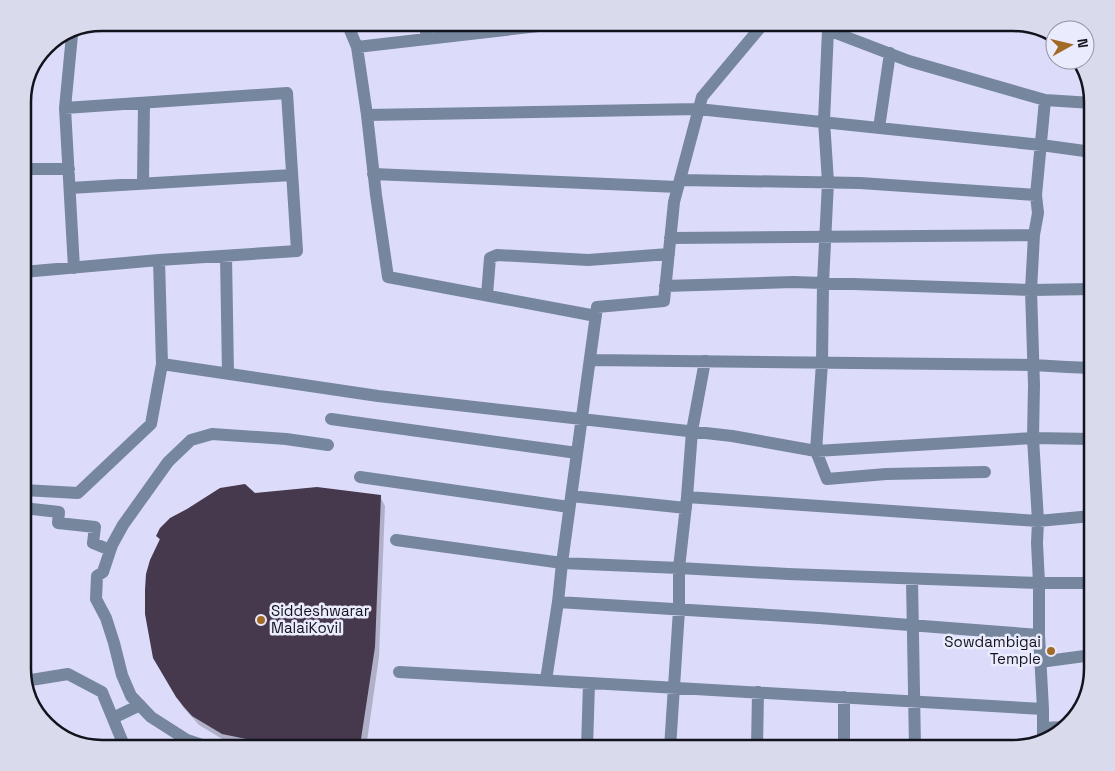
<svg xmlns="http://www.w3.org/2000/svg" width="1115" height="771" viewBox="0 0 1115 771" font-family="'Space Grotesk',sans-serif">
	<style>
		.shadow { fill: #0003 }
		.building { fill: #46384d }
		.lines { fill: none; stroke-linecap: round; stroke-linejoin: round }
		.minor { stroke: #76869c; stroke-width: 12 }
		.poi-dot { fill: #a16a25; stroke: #eaebfd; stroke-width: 2 }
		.labels { text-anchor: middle; stroke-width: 5; stroke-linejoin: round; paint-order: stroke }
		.poi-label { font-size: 15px; fill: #13131d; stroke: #eaebfd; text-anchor: start }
		.rim { fill: none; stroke: #13131d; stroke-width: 2.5 }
	</style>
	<rect width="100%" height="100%" fill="#dcdcfa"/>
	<path class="shadow" d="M 254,494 L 380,496 L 385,506 L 379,657 L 366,748 L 257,748 L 229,743 L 199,725 L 183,707 L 154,657 L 160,541 L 157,536 Z"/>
	<path class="building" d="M 245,484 L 255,493 L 317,487 L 381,495 L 375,647 L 361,739 L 334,748 L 291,748 L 222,734 L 192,716 L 184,707 L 176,697 L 153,658 L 145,614 L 145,590 L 146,574 L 150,560 L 160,539 L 156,536 L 160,528 L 170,518 L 187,509 L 220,488 Z"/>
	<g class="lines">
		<path class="minor" d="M 347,23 L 357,47 L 367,115
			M 426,23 L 426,39
			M 828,24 L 828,30 L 909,61 L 1045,100 L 1092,103
			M 828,30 L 824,121 L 828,182 L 823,283 L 822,363 L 816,451 L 1033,438 L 1092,439
			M 72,35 L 65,108 L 74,268
			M 357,47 L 565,23
			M 65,108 L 287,93 L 297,251 L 159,260
			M 879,128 L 890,53
			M 23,169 L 69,169
			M 373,174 L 678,187
			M 680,180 L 860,183 L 1036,195
			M 143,184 L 144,103
			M 70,188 L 292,175
			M 670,238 L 1034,235
			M 226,256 L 228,374
			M 23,272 L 159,260 L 162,364 L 378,396 L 732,436 L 816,451 L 827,479 L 886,474 L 985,472
			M 665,286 L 793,282 L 1031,290 L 1092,289
			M 487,295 L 490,258 L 497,255 L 588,260 L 669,254
			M 596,316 L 388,277 L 376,195 L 367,115 L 698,109 L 1041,145 L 1092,152
			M 590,360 L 1033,365 L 1067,367 L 1092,368
			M 705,361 L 692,431 L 687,497 L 1038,521 L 1092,516
			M 331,419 L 577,453
			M 360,477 L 569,507
			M 23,490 L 78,493 L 151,424 L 162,364
			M 571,496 L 686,508
			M 687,497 L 679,568 L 788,574 L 1039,583 L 1092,583
			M 23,508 L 59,512 L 58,523 L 95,527 L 93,543 L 110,550
			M 396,540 L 562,563 L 558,602 L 819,618 L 1039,635
			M 912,579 L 915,748
			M 1040,662 L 1092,655
			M 399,672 L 1043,709
			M 546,680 L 558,602
			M 25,681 L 68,674 L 102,692 L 123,743 L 123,748
			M 844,697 L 844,748
			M 113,718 L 140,705
			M 1044,728 L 1064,727
			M 187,740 L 151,717 L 131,696 L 122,675 L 114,643 L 106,618 L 96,599 L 97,576 L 103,572 L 112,545 L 123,525 L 168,462 L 191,440 L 212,434 L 286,439 L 328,445
			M 1043,741 L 1043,709 L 1039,635 L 1039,583 L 1037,543 L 1038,521 L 1033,438 L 1034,385 L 1031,290 L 1034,235 L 1038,213 L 1036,195 L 1045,100
			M 185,748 L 187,740 L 211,748
			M 587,748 L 589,683
			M 670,748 L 679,610 L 679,568 L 562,563 L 597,307 L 664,301 L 674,202 L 702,97 L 764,23
			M 757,748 L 758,692"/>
	</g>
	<g class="poi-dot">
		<circle cx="261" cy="620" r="5"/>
		<circle cx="1051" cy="651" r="5"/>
	</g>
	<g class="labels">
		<g class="poi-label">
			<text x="271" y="616">Siddeshwarar<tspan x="271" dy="17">MalaiKovil</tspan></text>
			<text x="1041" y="647" text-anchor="end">Sowdambigai<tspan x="1041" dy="17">Temple</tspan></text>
		</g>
	</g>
	<path d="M0 0H1115V771H0ZM102 31H1013A71 71 0 0 1 1084 102V669A71 71 0 0 1 1013 740H102A71 71 0 0 1 31 669V102A71 71 0 0 1 102 31Z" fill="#d9daeb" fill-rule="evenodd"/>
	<path class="rim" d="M102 31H1013A71 71 0 0 1 1084 102V669A71 71 0 0 1 1013 740H102A71 71 0 0 1 31 669V102A71 71 0 0 1 102 31Z"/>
	<g transform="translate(1070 45) rotate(82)"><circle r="24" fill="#eaebfd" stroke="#9495a3"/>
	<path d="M0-4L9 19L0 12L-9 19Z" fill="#a16a25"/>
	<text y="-8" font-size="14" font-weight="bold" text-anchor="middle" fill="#13131d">N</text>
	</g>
</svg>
